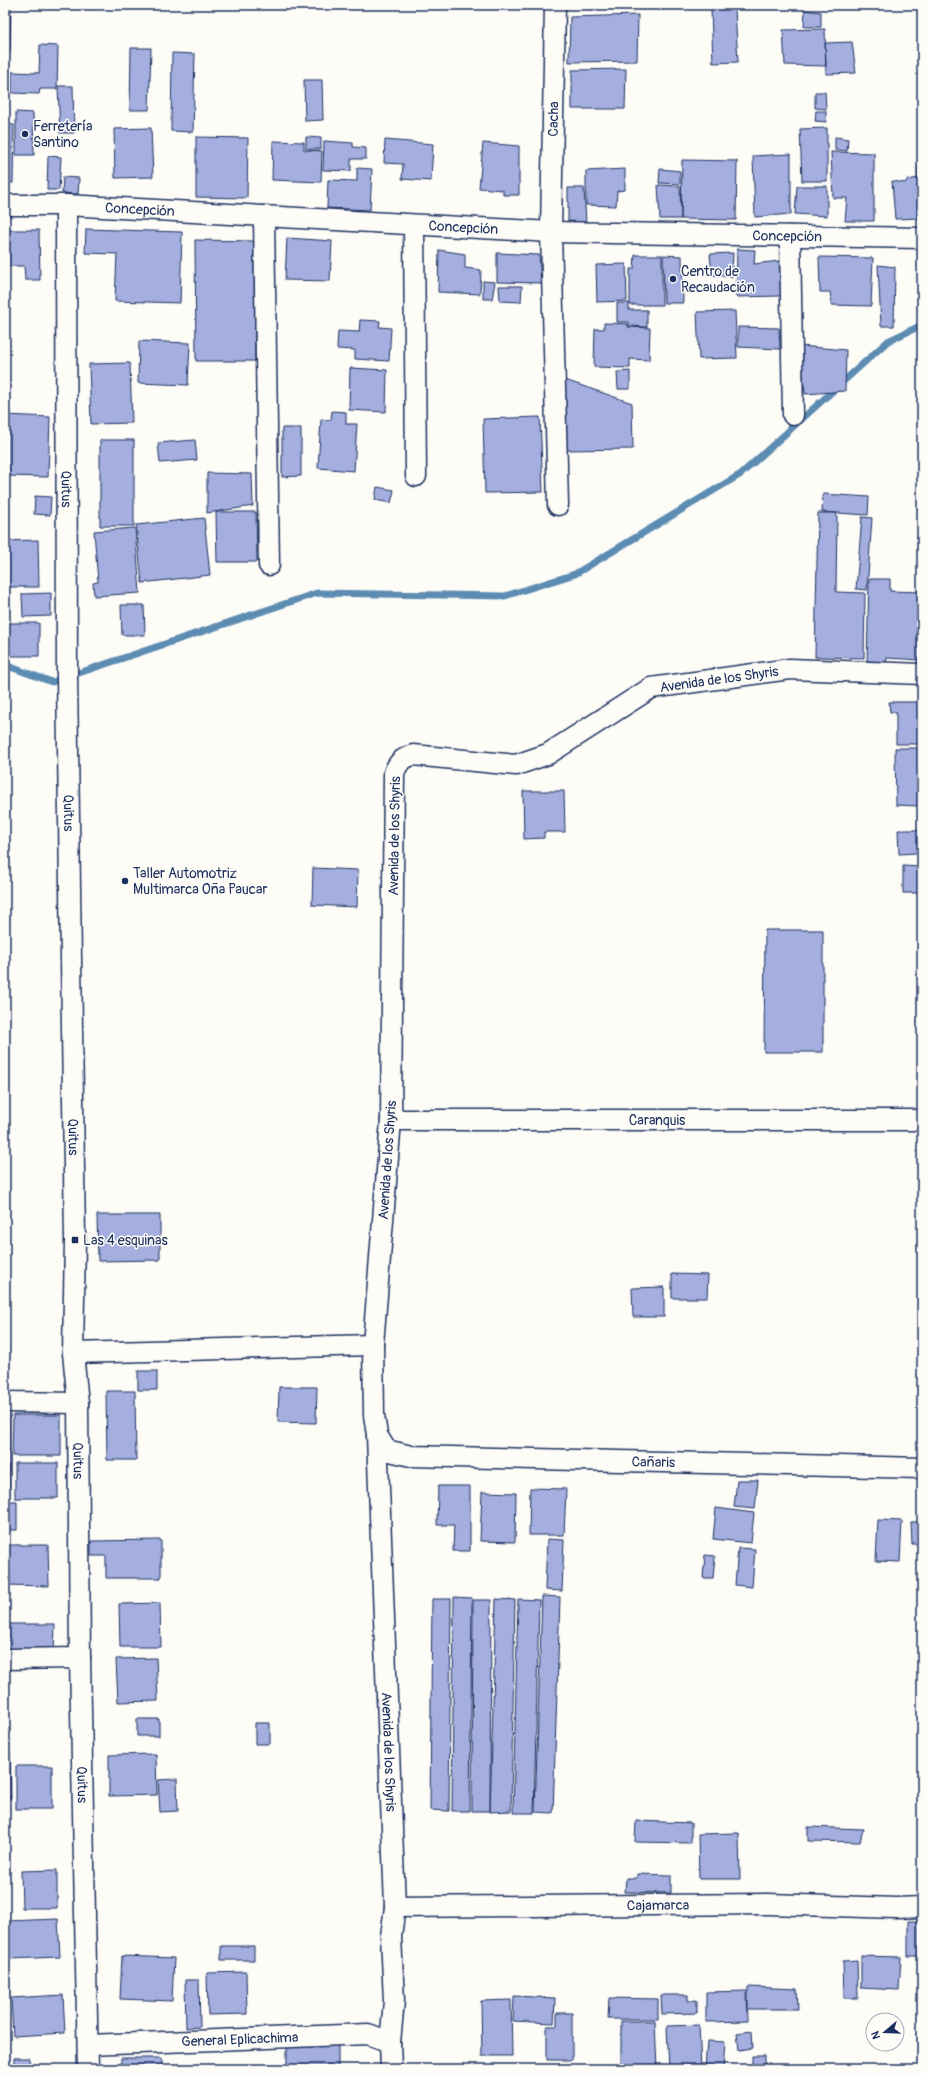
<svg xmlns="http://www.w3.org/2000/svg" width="927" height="2074" viewBox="0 0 927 2074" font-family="Pangolin,sans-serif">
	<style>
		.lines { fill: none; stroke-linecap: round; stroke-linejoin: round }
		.stream { stroke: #5d8cb2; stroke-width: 7 }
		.building { fill: #a5afdf; stroke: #1b2f5e }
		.street-casing { stroke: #1b2f5e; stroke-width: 23 }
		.street { stroke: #fdfcf7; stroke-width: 20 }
		.poi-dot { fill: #1b2f5e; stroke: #fdfcf7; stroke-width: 1.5 }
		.labels { text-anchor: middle; stroke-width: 3; stroke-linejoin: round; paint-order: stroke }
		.street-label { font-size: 14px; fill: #1b2f5e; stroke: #fdfcf7 }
		.poi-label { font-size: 14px; fill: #1b2f5e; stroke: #fdfcf7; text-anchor: start }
	</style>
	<rect width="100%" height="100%" fill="#fdfcf7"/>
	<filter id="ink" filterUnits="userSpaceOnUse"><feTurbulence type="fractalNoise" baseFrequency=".025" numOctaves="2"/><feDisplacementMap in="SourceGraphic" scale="8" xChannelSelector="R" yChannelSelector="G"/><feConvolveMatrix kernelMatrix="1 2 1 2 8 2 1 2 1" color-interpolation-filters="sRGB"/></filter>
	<g filter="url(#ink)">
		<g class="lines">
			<path class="stream" d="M 5,665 L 52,682 L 317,593 L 505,596 L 575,574 L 741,474 L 888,341 L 922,325"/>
		</g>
		<path class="building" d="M 5,7 L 11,7 L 10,53 L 5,53 Z
			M 711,9 L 735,9 L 738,62 L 713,63 Z
			M 805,10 L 821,12 L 821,27 L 804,27 Z
			M 638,15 L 637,61 L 569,62 L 570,17 Z
			M 825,29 L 826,66 L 785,65 L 783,30 Z
			M 852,42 L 856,73 L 826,74 L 825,43 Z
			M 40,45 L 58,46 L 57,89 L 40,89 L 39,94 L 12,93 L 12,72 L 39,73 Z
			M 131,48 L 151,48 L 149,110 L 130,110 Z
			M 172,53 L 195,54 L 193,132 L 171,131 Z
			M 626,69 L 625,109 L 572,109 L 572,70 Z
			M 304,80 L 322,80 L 323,120 L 305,121 Z
			M 58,86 L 73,86 L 74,133 L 60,133 Z
			M 815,92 L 825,92 L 826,109 L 815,108 Z
			M 816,111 L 826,111 L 826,122 L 815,121 Z
			M 16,112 L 33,113 L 34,155 L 16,155 Z
			M 5,124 L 14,125 L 13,183 L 5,183 Z
			M 151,128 L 153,177 L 115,178 L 114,129 Z
			M 827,128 L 827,181 L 802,181 L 800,129 Z
			M 196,137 L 248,138 L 247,198 L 196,197 Z
			M 306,137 L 321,138 L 321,149 L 306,149 Z
			M 835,137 L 848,139 L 847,151 L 835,150 Z
			M 385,140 L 433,144 L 431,181 L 402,179 L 403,164 L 384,163 Z
			M 273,141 L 304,142 L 304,150 L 322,151 L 321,182 L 272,180 Z
			M 324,141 L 353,143 L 353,147 L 366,148 L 366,159 L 351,159 L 351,171 L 323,170 Z
			M 483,143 L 519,146 L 519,195 L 503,195 L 503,190 L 479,188 Z
			M 831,152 L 874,153 L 874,221 L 845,221 L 847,198 L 833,198 Z
			M 791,154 L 791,214 L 755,217 L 753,156 Z
			M 48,156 L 61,157 L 59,190 L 47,190 Z
			M 682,160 L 737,161 L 736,220 L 681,219 Z
			M 918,167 L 922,167 L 922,223 L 919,223 Z
			M 357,168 L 372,169 L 370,210 L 327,208 L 328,180 L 357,181 Z
			M 625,169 L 625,190 L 617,191 L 616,206 L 586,205 L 586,171 Z
			M 660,169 L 680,171 L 680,184 L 659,183 Z
			M 63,177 L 79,178 L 78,194 L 62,193 Z
			M 919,178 L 920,218 L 895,219 L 892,181 L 905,183 L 907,180 Z
			M 658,185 L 680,186 L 681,219 L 660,219 Z
			M 797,186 L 827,186 L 827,216 L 795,214 Z
			M 568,188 L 584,188 L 586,223 L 568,223 Z
			M 86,229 L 182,232 L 180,303 L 115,301 L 117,254 L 85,253 Z
			M 5,230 L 39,230 L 40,280 L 25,280 L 24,266 L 5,266 Z
			M 287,238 L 332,241 L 330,281 L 285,280 Z
			M 195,240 L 254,241 L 255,361 L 196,361 Z
			M 737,249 L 755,250 L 754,264 L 779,261 L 781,296 L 736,297 Z
			M 439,250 L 465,254 L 465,268 L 481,270 L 480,294 L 438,292 Z
			M 497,253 L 539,255 L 541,283 L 497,282 Z
			M 733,253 L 732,277 L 712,275 L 710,254 Z
			M 635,255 L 662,255 L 662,305 L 630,305 L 630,269 L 634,269 Z
			M 663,255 L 682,256 L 683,303 L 664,303 Z
			M 819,257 L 873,258 L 871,306 L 832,305 L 830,292 L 820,292 Z
			M 626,264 L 627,301 L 597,302 L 596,265 Z
			M 878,265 L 895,267 L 894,326 L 881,326 Z
			M 483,281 L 495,282 L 492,299 L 483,299 Z
			M 499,286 L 522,286 L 521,302 L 500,301 Z
			M 617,303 L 629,303 L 629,310 L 647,310 L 647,327 L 629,326 L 629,322 L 617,322 Z
			M 735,311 L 737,358 L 699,359 L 697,312 Z
			M 360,320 L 380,321 L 379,327 L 391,328 L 389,361 L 355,359 L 355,350 L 337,349 L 338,331 L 359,332 Z
			M 604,323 L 628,324 L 628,327 L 650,328 L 649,360 L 630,359 L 630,368 L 594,367 L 595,329 L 604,329 Z
			M 738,327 L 779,328 L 780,349 L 738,347 Z
			M 139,341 L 190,343 L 188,385 L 138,383 Z
			M 800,346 L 846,350 L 845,391 L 805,394 Z
			M 130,363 L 132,423 L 91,424 L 89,364 Z
			M 350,368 L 387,370 L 386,412 L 349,410 Z
			M 630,371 L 630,389 L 618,389 L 617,372 Z
			M 565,380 L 632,403 L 633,449 L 566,450 Z
			M 332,411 L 346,412 L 346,424 L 357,424 L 354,471 L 318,468 L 321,419 L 331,420 Z
			M 5,415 L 50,417 L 48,477 L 5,476 Z
			M 540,417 L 543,492 L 485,493 L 483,419 Z
			M 282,428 L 301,428 L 301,476 L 282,477 Z
			M 100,440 L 134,440 L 134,526 L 100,526 Z
			M 195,440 L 197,460 L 160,463 L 158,443 Z
			M 207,473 L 252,474 L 253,506 L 207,513 Z
			M 377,487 L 394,490 L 391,503 L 375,500 Z
			M 823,494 L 869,497 L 868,515 L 822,512 Z
			M 35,496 L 51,497 L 50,515 L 34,514 Z
			M 216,512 L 256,512 L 257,562 L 217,562 Z
			M 818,513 L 837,513 L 836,592 L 865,593 L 864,658 L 815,657 Z
			M 862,517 L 872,518 L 867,590 L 856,589 Z
			M 204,518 L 210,575 L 142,583 L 136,525 Z
			M 135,528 L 140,593 L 94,596 L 93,583 L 98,582 L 94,531 Z
			M 38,540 L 39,587 L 5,587 L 5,541 Z
			M 869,579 L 890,579 L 890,591 L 922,592 L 920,660 L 887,658 L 886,664 L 867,663 Z
			M 51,593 L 51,616 L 23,617 L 22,594 Z
			M 121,605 L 144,605 L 145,635 L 122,635 Z
			M 5,623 L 39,623 L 39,656 L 5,656 Z
			M 889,702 L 922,702 L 922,744 L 896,744 L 896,712 L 890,712 Z
			M 895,748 L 922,748 L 922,800 L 918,800 L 918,806 L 896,805 Z
			M 523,791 L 564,791 L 565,832 L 544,832 L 544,838 L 524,839 Z
			M 922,822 L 922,851 L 917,851 L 917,853 L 899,854 L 898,830 L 919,830 L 919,823 Z
			M 903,866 L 922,867 L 922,893 L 903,893 Z
			M 313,868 L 358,870 L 357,907 L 312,905 Z
			M 765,930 L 823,930 L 823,1052 L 764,1052 Z
			M 97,1215 L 160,1215 L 160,1260 L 98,1261 Z
			M 672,1274 L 708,1275 L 707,1298 L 672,1298 Z
			M 664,1287 L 664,1317 L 633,1317 L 632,1288 Z
			M 138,1371 L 157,1371 L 157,1390 L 138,1390 Z
			M 279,1387 L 317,1387 L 316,1423 L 278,1422 Z
			M 106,1391 L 135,1391 L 136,1460 L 107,1460 Z
			M 13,1415 L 61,1415 L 61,1456 L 12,1456 Z
			M 5,1416 L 9,1416 L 9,1496 L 5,1496 Z
			M 15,1463 L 58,1463 L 58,1498 L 15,1498 Z
			M 737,1480 L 758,1480 L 755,1509 L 734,1507 Z
			M 438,1486 L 470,1486 L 470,1551 L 453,1551 L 454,1525 L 437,1525 Z
			M 530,1488 L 566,1489 L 564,1535 L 529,1535 Z
			M 482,1492 L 516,1493 L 515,1542 L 480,1541 Z
			M 5,1501 L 17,1501 L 17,1530 L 5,1530 Z
			M 716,1508 L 754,1513 L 751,1543 L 713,1539 Z
			M 878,1520 L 902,1521 L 900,1562 L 876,1561 Z
			M 911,1522 L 922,1522 L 922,1544 L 912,1544 Z
			M 547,1539 L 564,1540 L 562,1591 L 545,1590 Z
			M 161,1540 L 161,1578 L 106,1578 L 106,1556 L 91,1556 L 91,1541 Z
			M 5,1545 L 48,1545 L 49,1586 L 5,1585 Z
			M 738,1548 L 755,1549 L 752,1587 L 735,1585 Z
			M 705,1555 L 715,1556 L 713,1578 L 703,1578 Z
			M 542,1596 L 560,1597 L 553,1813 L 535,1812 Z
			M 454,1597 L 472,1598 L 470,1811 L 452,1811 Z
			M 432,1599 L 451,1599 L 449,1811 L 430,1810 Z
			M 496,1599 L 515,1600 L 511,1811 L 490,1812 Z
			M 518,1599 L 539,1600 L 534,1813 L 513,1813 Z
			M 473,1600 L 491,1600 L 490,1811 L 472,1811 Z
			M 160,1603 L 161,1647 L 120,1647 L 119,1604 Z
			M 5,1624 L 55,1624 L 54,1651 L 5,1651 Z
			M 156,1658 L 158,1701 L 118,1702 L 116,1659 Z
			M 137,1719 L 159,1719 L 159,1736 L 137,1736 Z
			M 255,1723 L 270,1723 L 270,1744 L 255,1744 Z
			M 5,1751 L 10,1751 L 11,1799 L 5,1799 Z
			M 156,1754 L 157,1795 L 109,1796 L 109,1755 Z
			M 16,1766 L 52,1766 L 52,1809 L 16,1809 Z
			M 177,1779 L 178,1811 L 160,1812 L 158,1780 Z
			M 636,1821 L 691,1823 L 691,1843 L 635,1842 Z
			M 808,1827 L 863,1829 L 860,1842 L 808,1841 Z
			M 739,1833 L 740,1879 L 699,1879 L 698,1834 Z
			M 57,1870 L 57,1908 L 22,1908 L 21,1871 Z
			M 637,1874 L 671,1875 L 671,1893 L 625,1892 L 626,1878 L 637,1878 Z
			M 58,1919 L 60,1957 L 9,1959 L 7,1921 Z
			M 908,1921 L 922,1921 L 922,1956 L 908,1956 Z
			M 221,1946 L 254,1946 L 254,1960 L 221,1960 Z
			M 122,1956 L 174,1958 L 172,2001 L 120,1999 Z
			M 861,1956 L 901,1957 L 899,1990 L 861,1988 Z
			M 857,1960 L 858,1998 L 844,1998 L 843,1961 Z
			M 246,1972 L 247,2014 L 208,2015 L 207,1973 Z
			M 185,1980 L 199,1980 L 200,2027 L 186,2028 Z
			M 748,1987 L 797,1989 L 798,2009 L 748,2009 Z
			M 747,1991 L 748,2021 L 706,2022 L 706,1992 Z
			M 63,1995 L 65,2033 L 13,2036 L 11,1998 Z
			M 661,1995 L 688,1995 L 688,2001 L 697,2000 L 697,2013 L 662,2014 Z
			M 514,1996 L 555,1998 L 554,2023 L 513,2021 Z
			M 609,1998 L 658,1999 L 658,2019 L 608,2019 Z
			M 511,2000 L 512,2056 L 482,2056 L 481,2001 Z
			M 557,2013 L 572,2013 L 572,2060 L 547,2060 L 547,2026 L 557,2026 Z
			M 621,2021 L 655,2021 L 657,2069 L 621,2069 Z
			M 699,2025 L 701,2069 L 669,2069 L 667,2026 Z
			M 752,2031 L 753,2048 L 739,2050 L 737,2033 Z
			M 707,2041 L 725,2042 L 723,2069 L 705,2069 Z
			M 287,2042 L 338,2042 L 338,2069 L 287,2069 Z
			M 752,2056 L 765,2056 L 765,2069 L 752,2069 Z
			M 14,2058 L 29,2058 L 30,2069 L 14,2069 Z
			M 121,2058 L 162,2058 L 162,2069 L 121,2069 Z"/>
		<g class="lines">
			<g class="street-casing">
				<g id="street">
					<path d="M 555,5 L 551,232 L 558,505"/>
					<path id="s1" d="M 5,205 L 66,205 L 551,232 L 922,238"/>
					<path id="s2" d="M 66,205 L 67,677 L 75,1240 L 73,1353 L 78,1403 L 80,1658 L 88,2069"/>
					<path d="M 264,216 L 269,565"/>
					<path d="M 414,225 L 416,476"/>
					<path d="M 790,236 L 793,415"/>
					<path id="s3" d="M 922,674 L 790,669 L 651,688 L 548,754 L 516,765 L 413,755 C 403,758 398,762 394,773 L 391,1120 L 373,1345 L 374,1415 L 377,1435 L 386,1450 L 411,1456 L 922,1468"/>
					<path id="s4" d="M 391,1120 L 922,1120"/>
					<path d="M 73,1353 L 373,1345"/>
					<path d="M 5,1402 L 78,1403"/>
					<path id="s5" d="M 377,1435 L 395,1907 L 391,1936 L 394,2001 L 390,2042 L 391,2069"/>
					<path d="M 5,1659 L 80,1658"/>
					<path id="s6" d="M 395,1907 L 768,1904 L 896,1908 L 922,1907"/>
					<path id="s7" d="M 88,2045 L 368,2034 L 390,2042"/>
				</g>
			</g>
			<use href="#street" class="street"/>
		</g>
	</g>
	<g class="poi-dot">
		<circle cx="25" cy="134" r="4"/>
		<circle cx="673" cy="279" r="4"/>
		<circle cx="125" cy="881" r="4"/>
		<rect x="71" y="1236" width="8" height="8" rx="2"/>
	</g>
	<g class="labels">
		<g class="street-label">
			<text transform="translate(553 119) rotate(-89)" y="5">Cacha</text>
			<text dy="5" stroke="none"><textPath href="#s1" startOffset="135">Concepción</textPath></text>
			<text dy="5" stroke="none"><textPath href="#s1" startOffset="459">Concepción</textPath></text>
			<text dy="5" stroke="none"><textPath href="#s1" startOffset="783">Concepción</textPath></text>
			<text dy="5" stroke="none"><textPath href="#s2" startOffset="284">Quitus</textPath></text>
			<text transform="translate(719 679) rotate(-8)" y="5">Avenida de los Shyris</text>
			<text dy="5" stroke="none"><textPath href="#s2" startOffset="608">Quitus</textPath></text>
			<text transform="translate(394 836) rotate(-89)" y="5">Avenida de los Shyris</text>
			<text dy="5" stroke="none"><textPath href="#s4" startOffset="266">Caranquis</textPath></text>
			<text dy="5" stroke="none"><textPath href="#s2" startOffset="932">Quitus</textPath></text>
			<text transform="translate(387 1160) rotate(-86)" y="5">Avenida de los Shyris</text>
			<text dy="5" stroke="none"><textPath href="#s2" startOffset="1256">Quitus</textPath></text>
			<text dy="5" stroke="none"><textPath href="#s3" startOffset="1508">Cañaris</textPath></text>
			<text dy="5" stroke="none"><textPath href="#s5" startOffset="317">Avenida de los Shyris</textPath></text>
			<text dy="5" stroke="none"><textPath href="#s2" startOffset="1580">Quitus</textPath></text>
			<text dy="5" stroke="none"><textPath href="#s6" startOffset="263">Cajamarca</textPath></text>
			<text dy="5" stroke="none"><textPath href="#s7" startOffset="152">General Eplicachima</textPath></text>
		</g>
		<g class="poi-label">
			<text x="33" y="131">Ferretería<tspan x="33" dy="16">Santino</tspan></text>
			<text x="681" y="276">Centro de<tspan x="681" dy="16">Recaudación</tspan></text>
			<text x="133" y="878">Taller Automotriz<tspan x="133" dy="16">Multimarca Oña Paucar</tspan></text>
			<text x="83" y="1245">Las 4 esquinas</text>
		</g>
	</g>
	<rect width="927" height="2074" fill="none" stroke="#fdfcf7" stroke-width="20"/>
	<rect x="10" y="10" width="907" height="2054" fill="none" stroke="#1b2f5e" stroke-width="1.5" filter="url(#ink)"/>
	<g transform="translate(885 2032) rotate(251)"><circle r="19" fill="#fdfcf7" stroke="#a3aaba"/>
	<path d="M0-3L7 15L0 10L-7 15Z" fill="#1b2f5e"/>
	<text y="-6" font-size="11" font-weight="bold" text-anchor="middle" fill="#1b2f5e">N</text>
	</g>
</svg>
